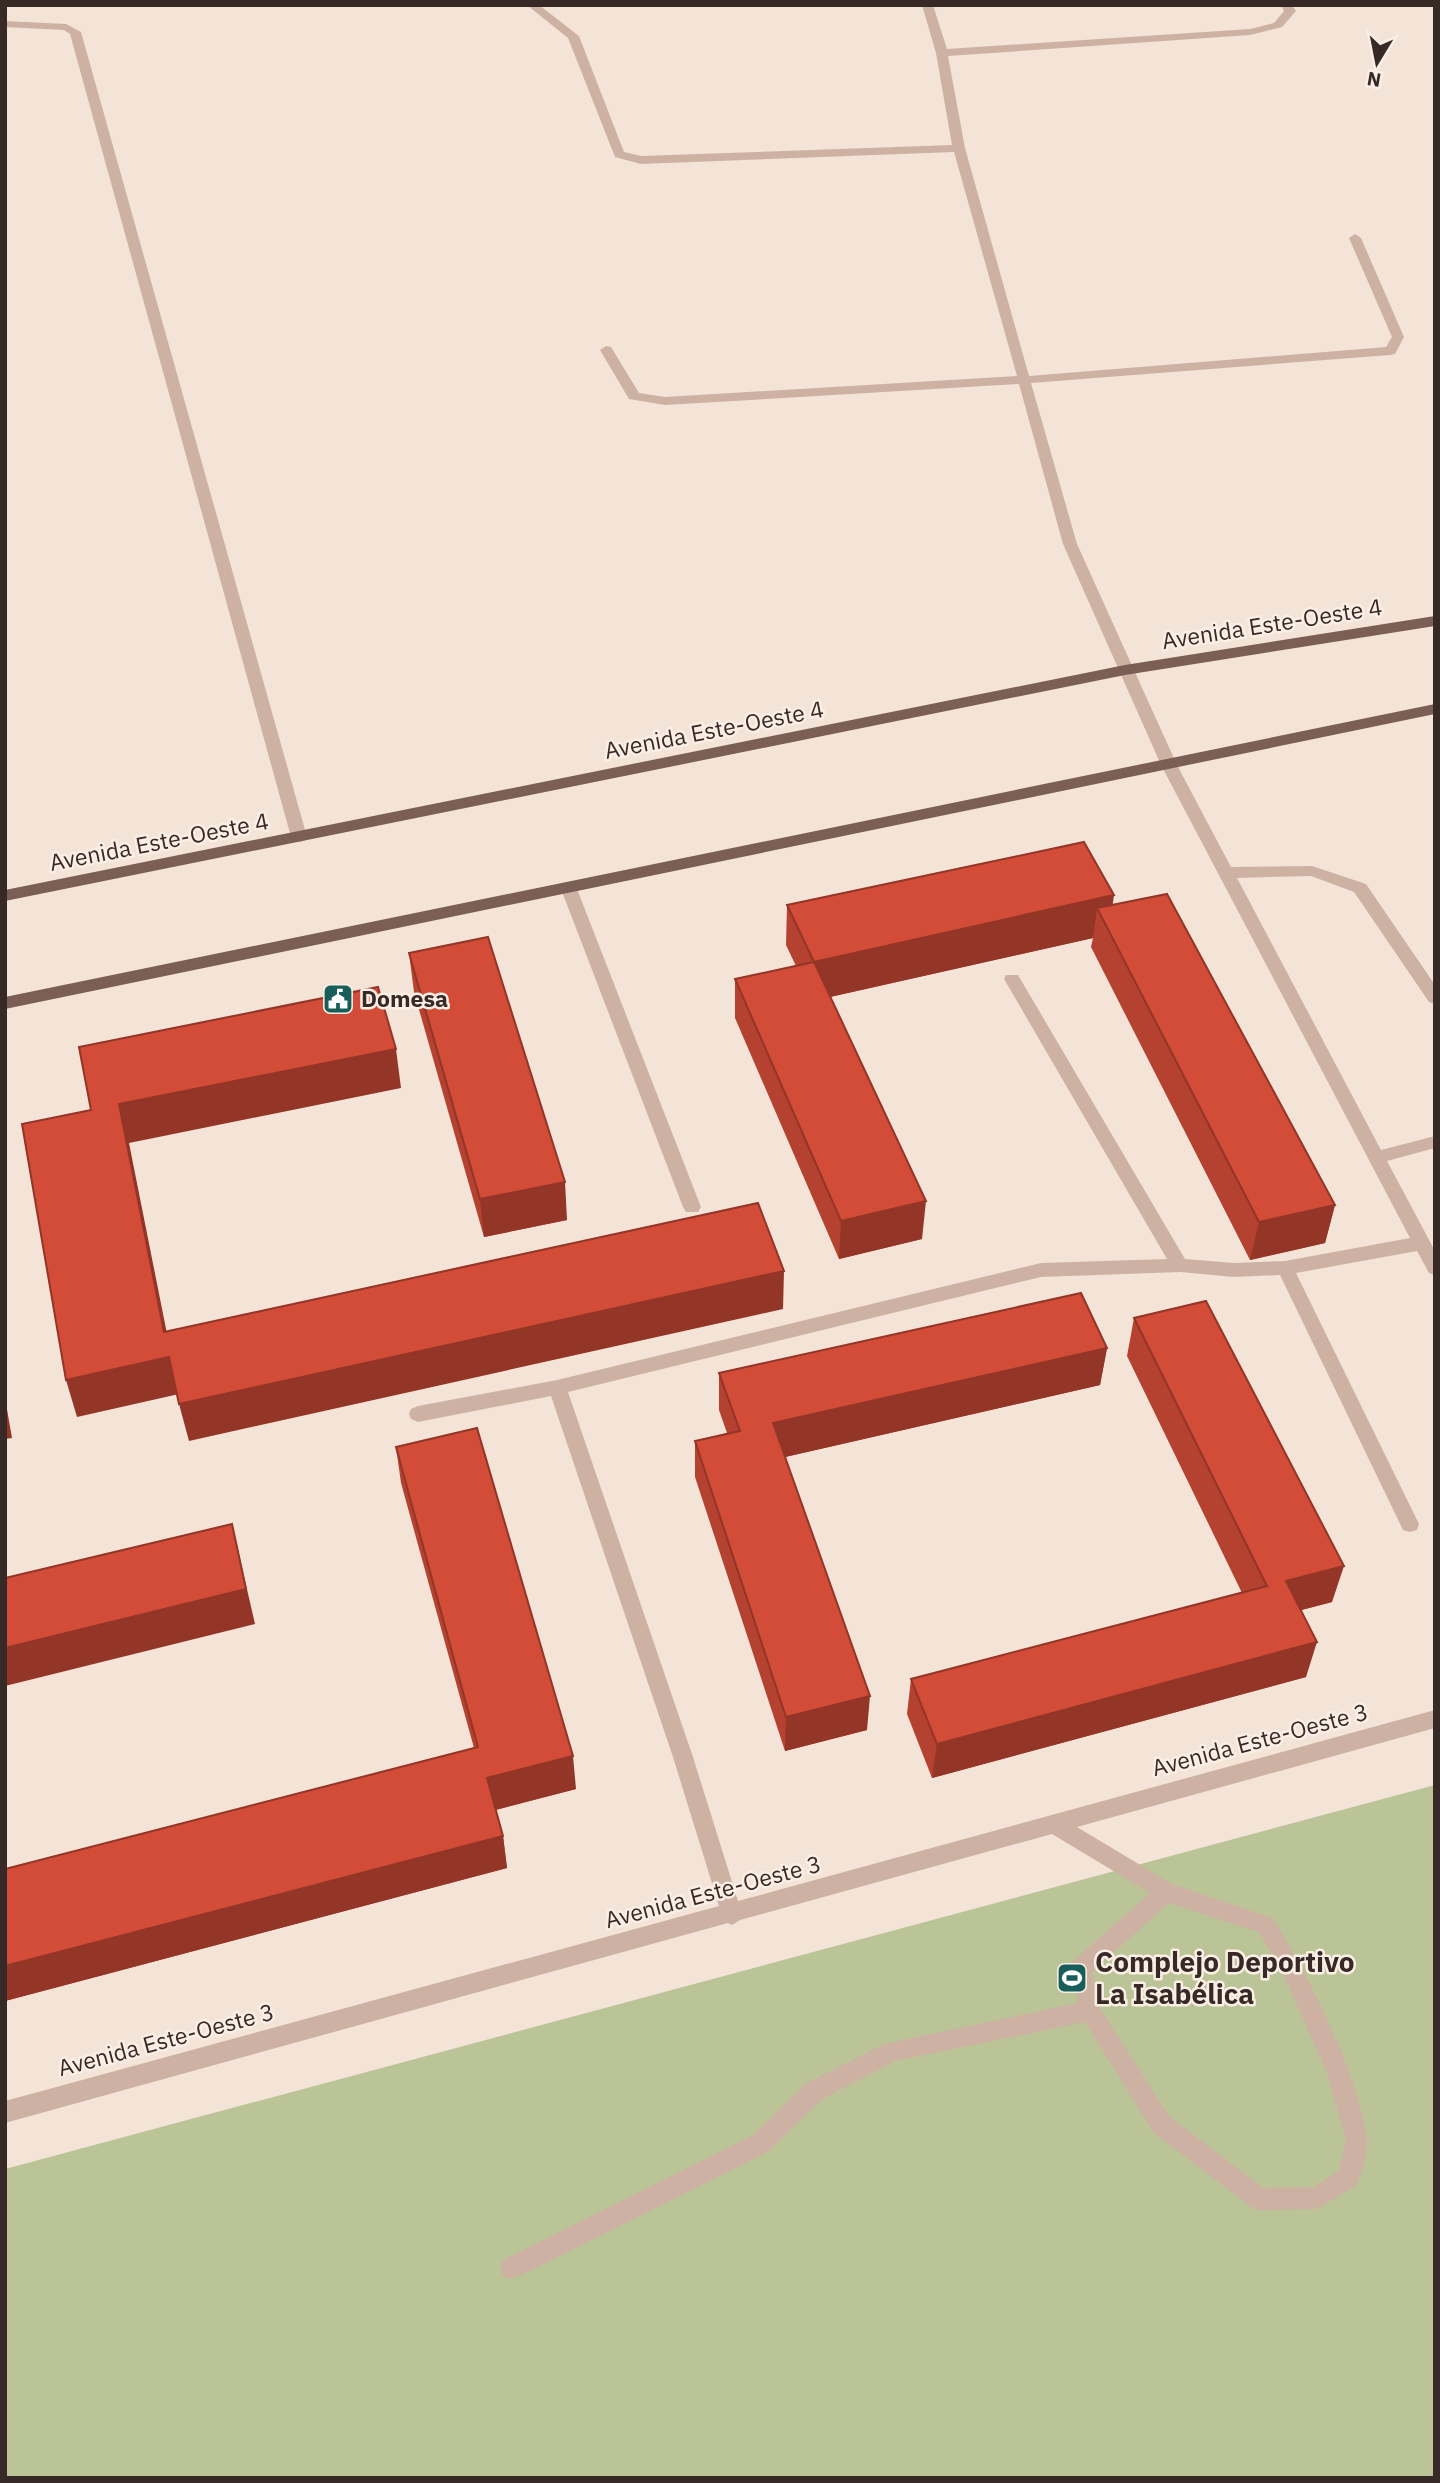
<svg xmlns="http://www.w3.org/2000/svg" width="1440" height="2483" viewBox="0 0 1440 2483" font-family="'IBM Plex Sans',sans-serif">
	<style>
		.green { fill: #bac497 }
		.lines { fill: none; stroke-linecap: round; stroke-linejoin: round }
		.minor { fill: #cdb2a3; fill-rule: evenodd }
		.major { fill: #7b5e55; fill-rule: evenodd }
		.wall { fill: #b54130 }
		.shaded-wall { fill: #933527 }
		.building { fill: #d24c38; stroke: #933527; stroke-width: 2 }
		.labels { text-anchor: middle; stroke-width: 5; stroke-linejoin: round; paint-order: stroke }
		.street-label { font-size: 23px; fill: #372926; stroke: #fbefe5 }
		.poi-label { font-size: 23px; font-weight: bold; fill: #372926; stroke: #fbefe5; text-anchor: start }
		.near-poi-label { font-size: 28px; font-weight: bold; fill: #372926; stroke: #fbefe5; text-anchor: start }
	</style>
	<rect width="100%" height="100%" fill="#f4e4d8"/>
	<path class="green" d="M 1435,1785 L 1435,2478 L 5,2478 L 5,2169 Z"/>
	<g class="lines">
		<path class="minor" d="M 527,5 L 539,5 L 579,36 L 624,152 L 641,156 L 952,145 L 936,53 L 922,5 L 933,5 L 947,49 L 1250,29 L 1274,23 L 1284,11 L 1281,5 L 1292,5 L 1296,11 L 1282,27 L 1250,35 L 948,56 L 965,148 L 1029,376 L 1386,347 L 1392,337 L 1349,238 L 1355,234 L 1361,238 L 1404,337 L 1395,354 L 1390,355 L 1031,383 L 1077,544 L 1177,765 L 1231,867 L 1312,866 L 1366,884 L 1435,985 L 1435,1004 L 1429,1002 L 1354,892 L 1311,876 L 1237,878 L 1381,1150 L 1435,1136 L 1435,1148 L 1387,1161 L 1435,1251 L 1435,1275 L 1429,1273 L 1417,1251 L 1296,1273 L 1419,1524 L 1417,1530 L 1410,1532 L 1403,1530 L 1280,1275 L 1234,1277 L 1180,1272 L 1041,1277 L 568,1392 L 693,1757 L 738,1901 L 1435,1710 L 1435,1728 L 1077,1827 L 1172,1884 L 1273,1918 C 1309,1977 1356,2069 1367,2137 C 1369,2151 1362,2172 1357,2185 L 1317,2209 L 1259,2210 L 1251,2207 L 1153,2132 L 1085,2022 L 895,2061 L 821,2100 L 769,2151 L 519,2276 L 511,2279 L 503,2276 L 500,2268 L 503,2260 L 753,2135 L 805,2084 L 884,2044 L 1078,2003 L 1070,1968 L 1073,1961 L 1150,1893 L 1052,1834 L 740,1920 L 732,1925 L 728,1923 L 5,2123 L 5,2101 L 719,1906 L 673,1757 L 551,1396 L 418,1422 L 411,1419 L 409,1414 L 411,1409 L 418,1406 L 557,1380 L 1041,1263 L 1167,1259 L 1004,979 L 1006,975 L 1018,975 L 1185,1259 L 1234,1263 L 1285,1261 L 1410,1238 L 1161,765 L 1063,544 L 1019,384 L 665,405 L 629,399 L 600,350 L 606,346 L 611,347 L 639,393 L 665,397 L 1017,376 L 954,152 L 641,164 L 615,157 L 568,38 ZM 1169,1903 L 1259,1932 L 1284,1976 L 1326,2071 L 1346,2140 L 1339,2170 L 1314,2187 L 1263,2188 L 1169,2116 L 1100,2008 L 1092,1972 Z
			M 5,21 L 66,24 L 81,32 L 307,837 L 304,841 L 299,842 L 291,837 L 70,34 L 64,30 L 5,27 Z
			M 569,884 L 577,889 L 701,1207 L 698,1212 L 686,1212 L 683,1207 L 561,889 Z"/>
		<path class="major" d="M 1435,616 L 1435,626 L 1125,675 L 5,901 L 5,890 L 1125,665 Z
			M 1435,704 L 1435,714 L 5,1009 L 5,997 Z"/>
	</g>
	<path class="wall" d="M 787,905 L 1113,905 L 1335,1205 L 1325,1243 L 1250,1260 L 1091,947 L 1093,938 L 830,997 L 922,1239 L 839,1259 L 735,1018 L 735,979 L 796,966 L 786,945 Z
		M 409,953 L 567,1220 L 484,1237 L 414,992 Z
		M 1134,1318 L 1332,1602 L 1301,1610 L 1306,1677 L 932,1778 L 907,1714 L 911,1679 L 1242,1593 L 1127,1356 Z
		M 1107,1348 L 1100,1385 L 785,1457 L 867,1730 L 785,1751 L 695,1477 L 695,1441 L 727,1433 L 719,1410 L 719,1373 Z
		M 396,1447 L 576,1789 L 496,1810 L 503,1836 L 507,1868 L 5,2001 L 5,1869 L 474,1748 L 401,1483 Z"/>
	<path class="shaded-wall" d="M 1114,895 L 1109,930 L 1097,908 L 1093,938 L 812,1001 L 814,962 Z
		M 396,1049 L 401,1088 L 129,1143 L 174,1369 L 164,1332 L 119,1104 Z
		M 565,1182 L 567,1220 L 484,1237 L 480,1199 Z
		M 926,1201 L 922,1239 L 839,1259 L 841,1221 Z
		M 1335,1205 L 1325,1243 L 1250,1260 L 1259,1222 Z
		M 784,1271 L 783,1309 L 189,1441 L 179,1404 Z
		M 1107,1348 L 1100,1385 L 772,1460 L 773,1423 Z
		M 169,1357 L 179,1394 L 77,1417 L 66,1380 Z
		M 5,1398 L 12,1438 L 5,1439 Z
		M 232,1524 L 255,1624 L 5,1686 L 5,1648 Z
		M 1344,1566 L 1332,1602 L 1275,1617 L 1286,1581 Z
		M 1317,1642 L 1306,1677 L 932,1778 L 937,1744 Z
		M 870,1696 L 867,1730 L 785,1751 L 786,1717 Z
		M 573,1756 L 576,1789 L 491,1811 L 487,1778 Z
		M 503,1836 L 507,1868 L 5,2001 L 5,1966 Z"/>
	<path class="building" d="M 1084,842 L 1114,895 L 814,962 L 787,905 Z
		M 1167,894 L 1335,1205 L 1259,1222 L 1097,908 Z
		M 488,937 L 565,1182 L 480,1199 L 409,953 Z
		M 814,962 L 926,1201 L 841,1221 L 735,979 Z
		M 378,987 L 396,1049 L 119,1104 L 164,1332 L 758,1203 L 784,1271 L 179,1404 L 169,1357 L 66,1380 L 22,1124 L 91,1110 L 79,1047 Z
		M 1081,1293 L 1107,1348 L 773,1423 L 870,1696 L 786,1717 L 695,1441 L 740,1431 L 719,1373 Z
		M 1206,1301 L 1344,1566 L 1286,1581 L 1317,1642 L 937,1744 L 911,1679 L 1267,1586 L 1134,1318 Z
		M 477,1428 L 573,1756 L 487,1778 L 503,1836 L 5,1966 L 5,1869 L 478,1747 L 396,1447 Z
		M 232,1524 L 246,1589 L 5,1648 L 5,1578 Z"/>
	<defs>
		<g id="civic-square" transform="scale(1.575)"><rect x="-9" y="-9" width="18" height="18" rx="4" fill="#175d5a" stroke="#fbefe5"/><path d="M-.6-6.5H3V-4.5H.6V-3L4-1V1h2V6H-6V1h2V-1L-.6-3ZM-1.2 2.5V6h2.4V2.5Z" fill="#fff"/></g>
		<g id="stadium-square" transform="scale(1.575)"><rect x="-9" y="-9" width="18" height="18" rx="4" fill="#175d5a" stroke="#fbefe5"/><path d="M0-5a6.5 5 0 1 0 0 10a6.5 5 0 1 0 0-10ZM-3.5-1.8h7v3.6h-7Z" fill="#fff"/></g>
	</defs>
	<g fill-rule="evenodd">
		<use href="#civic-square" x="338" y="999"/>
		<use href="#stadium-square" x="1072" y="1978"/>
	</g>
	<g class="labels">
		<g class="street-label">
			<text transform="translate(1272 624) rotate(-9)" y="8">Avenida Este-Oeste 4</text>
			<text transform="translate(714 730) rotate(-11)" y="8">Avenida Este-Oeste 4</text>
			<text transform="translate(159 842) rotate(-11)" y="8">Avenida Este-Oeste 4</text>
			<text transform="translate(1260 1740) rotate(-15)" y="8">Avenida Este-Oeste 3</text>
			<text transform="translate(713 1892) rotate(-15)" y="8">Avenida Este-Oeste 3</text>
			<text transform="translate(166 2040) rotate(-15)" y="8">Avenida Este-Oeste 3</text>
		</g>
		<g class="poi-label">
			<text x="361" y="1007">Domesa</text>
		</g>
		<g class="near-poi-label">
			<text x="1095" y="1972">Complejo Deportivo<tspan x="1095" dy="32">La Isabélica</tspan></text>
		</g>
	</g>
	<rect width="1440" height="2483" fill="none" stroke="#372926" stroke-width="14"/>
	<g transform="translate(1377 63) rotate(190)" stroke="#fbefe5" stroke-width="5" paint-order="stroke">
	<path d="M0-5L12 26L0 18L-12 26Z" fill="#372926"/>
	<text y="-10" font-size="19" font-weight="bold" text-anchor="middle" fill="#372926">N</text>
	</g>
</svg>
